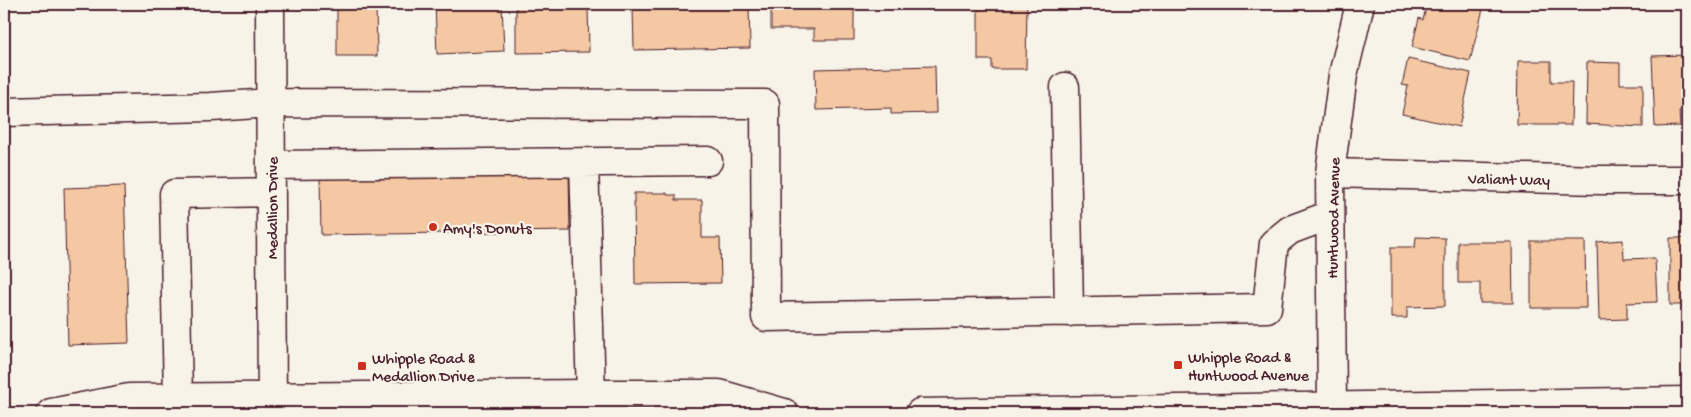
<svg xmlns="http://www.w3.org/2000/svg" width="1691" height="417" viewBox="0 0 1691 417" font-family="'Gochi Hand',sans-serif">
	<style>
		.building { fill: #f4c8a3; stroke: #4a1f2b }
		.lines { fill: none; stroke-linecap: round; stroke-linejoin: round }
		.minor-casing { stroke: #4a1f2b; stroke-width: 31 }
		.major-casing { stroke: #4a1f2b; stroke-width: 31 }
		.minor { stroke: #f7f3e8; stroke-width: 28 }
		.major { stroke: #f7f3e8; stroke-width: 28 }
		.poi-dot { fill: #c8321e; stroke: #f7f3e8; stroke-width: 2 }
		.labels { text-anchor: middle; stroke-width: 4.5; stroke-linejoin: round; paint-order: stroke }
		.street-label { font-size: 16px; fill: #4a1f2b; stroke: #f7f3e8 }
		.poi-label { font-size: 16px; fill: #4a1f2b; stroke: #f7f3e8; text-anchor: start }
	</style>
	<rect width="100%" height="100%" fill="#f7f3e8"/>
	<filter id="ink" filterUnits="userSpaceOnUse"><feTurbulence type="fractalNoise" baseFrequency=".02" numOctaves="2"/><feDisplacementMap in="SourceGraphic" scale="10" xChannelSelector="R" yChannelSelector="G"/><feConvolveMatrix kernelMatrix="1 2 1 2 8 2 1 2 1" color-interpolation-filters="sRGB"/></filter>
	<g filter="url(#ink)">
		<path class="building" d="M 337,4 L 376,4 L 377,56 L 337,56 Z
			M 435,4 L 502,4 L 504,51 L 437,54 Z
			M 516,4 L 588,4 L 589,52 L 516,53 Z
			M 771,4 L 854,4 L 854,40 L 814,40 L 814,29 L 771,29 Z
			M 978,4 L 1027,4 L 1026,69 L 992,69 L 992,60 L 978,60 Z
			M 1427,4 L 1484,5 L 1470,61 L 1412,47 L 1419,18 L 1423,20 Z
			M 1627,4 L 1652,4 L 1651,8 Z
			M 749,6 L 750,48 L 634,50 L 633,7 Z
			M 1687,55 L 1687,111 L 1679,111 L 1680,126 L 1655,127 L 1652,56 Z
			M 1408,59 L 1471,73 L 1459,127 L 1402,114 L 1408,86 L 1402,85 Z
			M 1518,61 L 1551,61 L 1551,82 L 1572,82 L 1571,125 L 1517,125 Z
			M 1587,62 L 1620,63 L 1620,84 L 1643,84 L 1643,127 L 1586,124 Z
			M 935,66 L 936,113 L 891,114 L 891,108 L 816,110 L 815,69 Z
			M 569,172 L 570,231 L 321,235 L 320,175 Z
			M 124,186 L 129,343 L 68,345 L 64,188 Z
			M 634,193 L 667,193 L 667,195 L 676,195 L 676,200 L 702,200 L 702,238 L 720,238 L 721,283 L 635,284 Z
			M 1416,237 L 1445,238 L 1445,306 L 1407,307 L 1407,318 L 1391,318 L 1391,247 L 1415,247 Z
			M 1670,238 L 1687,238 L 1687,305 L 1670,305 Z
			M 1623,240 L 1624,259 L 1655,258 L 1657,302 L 1627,303 L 1627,319 L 1599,320 L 1597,242 Z
			M 1531,241 L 1585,241 L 1586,308 L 1531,308 Z
			M 1458,242 L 1512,242 L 1513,303 L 1480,303 L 1480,283 L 1458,283 Z"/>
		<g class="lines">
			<g class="minor-casing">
				<path id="minor" d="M 270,4 L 272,413
					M 1065,87 L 1069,312
					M 4,112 L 211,107 L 271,103 L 765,104 L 766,317 L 1267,308 L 1274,243 L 1290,230 L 1330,215
					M 584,162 L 591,394
					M 271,165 L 708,161
					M 1330,173 L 1600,180 L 1687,180
					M 178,398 L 174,194 L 271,192
					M 1330,413 L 1332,405 L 1330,173 L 1343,75 L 1360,4"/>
			</g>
			<g class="major-casing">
				<path id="major" d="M 51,413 L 129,398 L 591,394 L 719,394 L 784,413
					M 920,413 L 1687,401"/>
			</g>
			<use href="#minor" class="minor"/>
			<use href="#major" class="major"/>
		</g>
	</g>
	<g class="poi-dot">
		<circle cx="433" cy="227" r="5"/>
		<rect x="1173" y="360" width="10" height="10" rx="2.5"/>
		<rect x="357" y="361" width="10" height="10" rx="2.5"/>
	</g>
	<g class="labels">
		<g class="street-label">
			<text transform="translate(1509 178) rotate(1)" y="6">Valiant Way</text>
			<text transform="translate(271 208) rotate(-90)" y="6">Medallion Drive</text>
			<text transform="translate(1332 218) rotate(-89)" y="6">Huntwood Avenue</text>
		</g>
		<g class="poi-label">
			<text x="443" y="233">Amy's Donuts</text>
			<text x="1188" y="362">Whipple Road &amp;<tspan x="1188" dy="18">Huntwood Avenue</tspan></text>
			<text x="372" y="363">Whipple Road &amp;<tspan x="372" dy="18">Medallion Drive</tspan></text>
		</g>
	</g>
	<rect width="1691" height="417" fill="none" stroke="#f7f3e8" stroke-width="20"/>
	<rect x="10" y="10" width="1671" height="397" fill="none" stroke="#4a1f2b" stroke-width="2" filter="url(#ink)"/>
</svg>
